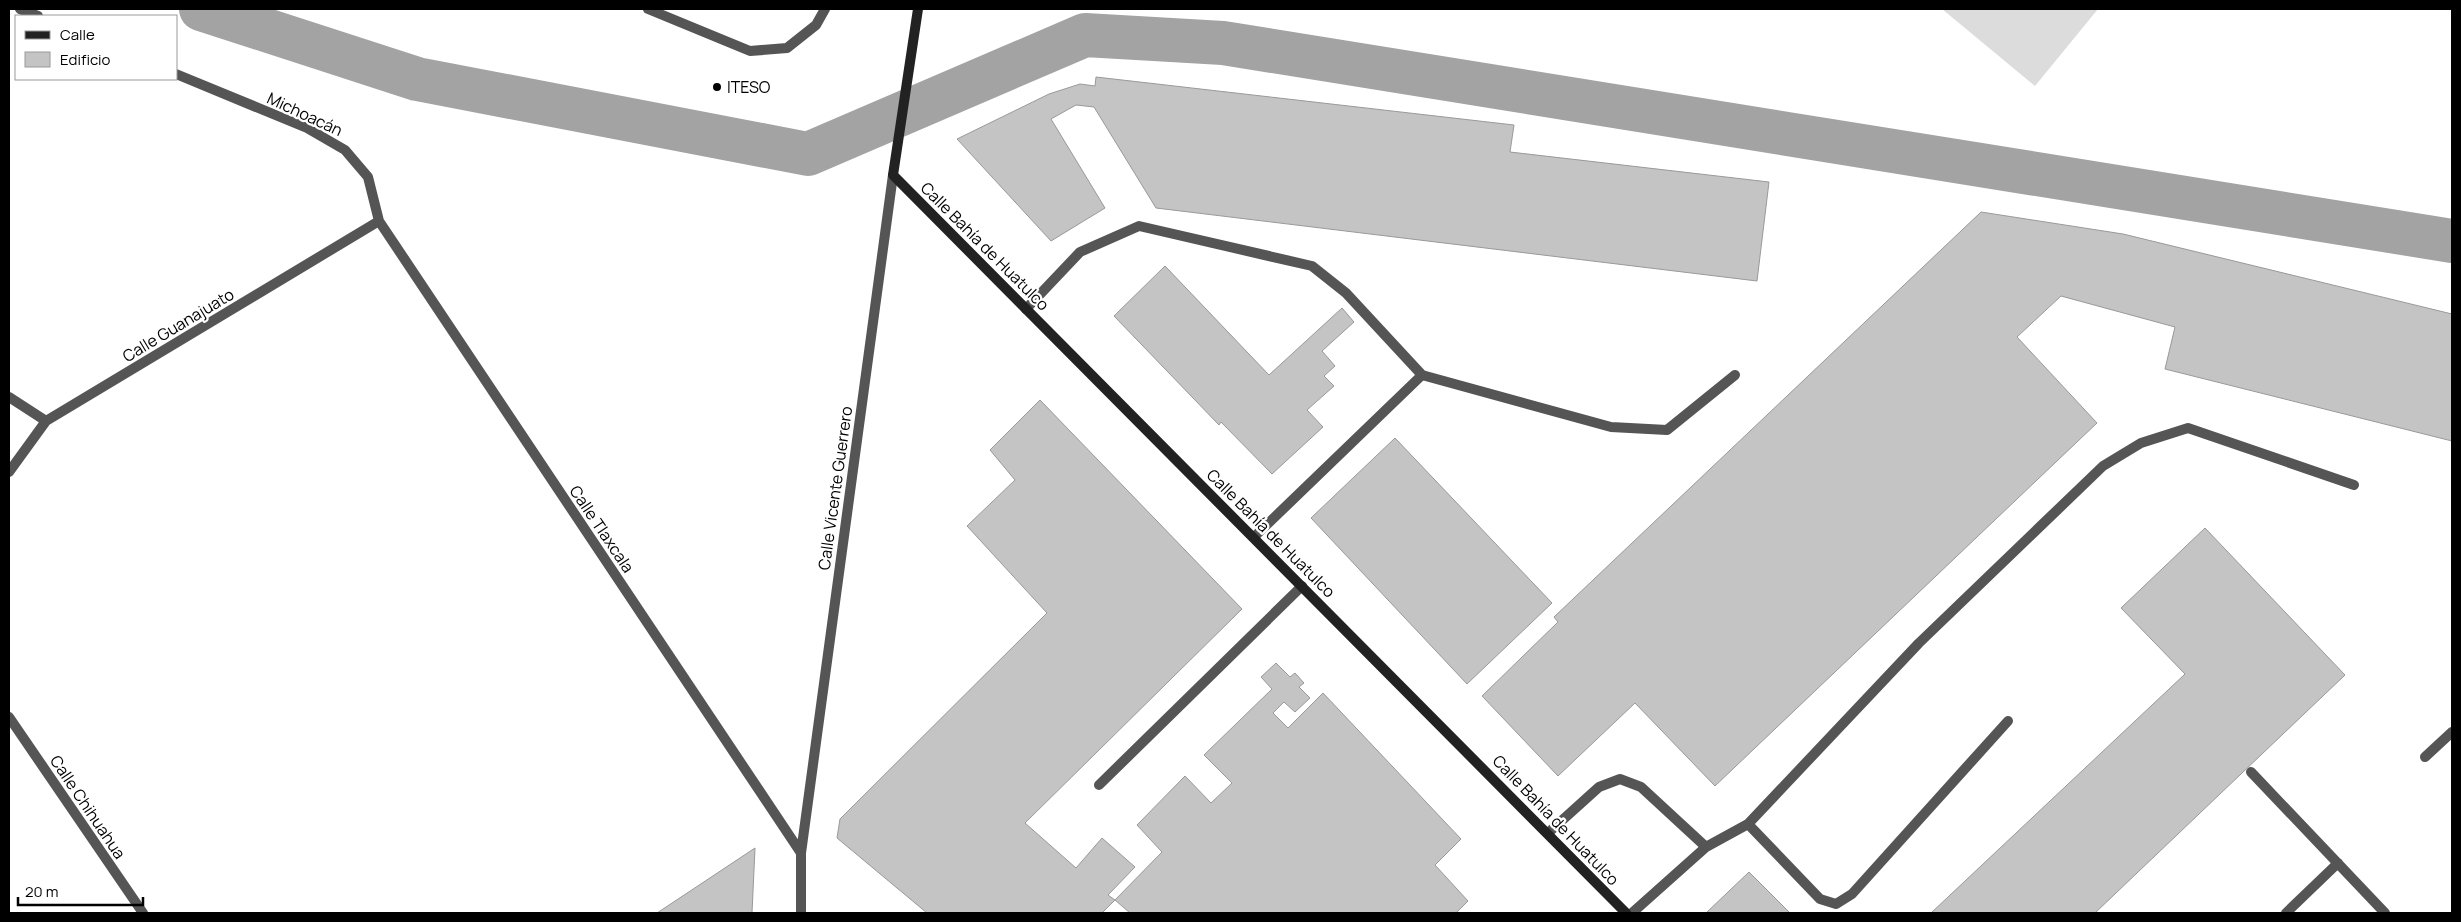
<svg xmlns="http://www.w3.org/2000/svg" width="2461" height="922" viewBox="0 0 2461 922" font-family="Manrope,sans-serif">
	<style>
		.pitch { fill: #dcdcdc }
		.lines { fill: none; stroke-linecap: round; stroke-linejoin: round }
		.canal { stroke: #a3a3a3; stroke-width: 44 }
		.building { fill: #c4c4c4; stroke: #999 }
		.lane { stroke: #555; stroke-width: 10 }
		.street { stroke: #555; stroke-width: 10 }
		.secondary { stroke: #222; stroke-width: 10 }
		.poi-dot { fill: #000; stroke: #fff; stroke-width: 2 }
		.labels { text-anchor: middle; stroke-width: 4.5; stroke-linejoin: round; paint-order: stroke }
		.poi-label { font-size: 16px; fill: #000; stroke: #fff; text-anchor: start }
		.street-label { font-size: 16px; fill: #000; stroke: #fff }
	</style>
	<rect width="100%" height="100%" fill="#fff"/>
	<path class="pitch" d="M 1942,9 L 2098,9 L 2035,86 Z"/>
	<g class="lines">
		<path class="canal" d="M 201,9 L 417,79 L 808,154 L 1085,35 L 1223,43 L 2452,241"/>
	</g>
	<path class="building" d="M 1096,77 L 1514,125 L 1510,152 L 1769,182 L 1757,281 L 1156,208 L 1094,107 L 1076,105 L 1051,119 L 1105,208 L 1051,241 L 957,139 L 1049,94 L 1080,84 L 1095,86 Z
		M 1981,212 L 2123,234 L 2452,314 L 2452,441 L 2165,369 L 2175,327 L 2061,296 L 2017,337 L 2097,423 L 1715,786 L 1635,703 L 1558,776 L 1482,696 L 1558,622 L 1554,617 Z
		M 1165,266 L 1269,375 L 1342,308 L 1354,322 L 1322,351 L 1335,366 L 1324,376 L 1334,386 L 1307,410 L 1323,427 L 1272,474 L 1221,422 L 1219,425 L 1114,316 Z
		M 1040,400 L 1242,609 L 1025,823 L 1076,868 L 1102,838 L 1135,867 L 1108,895 L 1115,900 L 1102,913 L 927,913 L 837,838 L 840,819 L 1047,613 L 967,526 L 1015,480 L 990,450 Z
		M 1395,438 L 1552,603 L 1467,684 L 1311,518 Z
		M 2205,528 L 2345,675 L 2095,913 L 1931,913 L 2185,674 L 2121,608 Z
		M 1276,663 L 1290,677 L 1295,673 L 1304,683 L 1299,687 L 1310,698 L 1295,712 L 1284,702 L 1273,713 L 1288,728 L 1323,693 L 1461,839 L 1435,865 L 1468,901 L 1456,913 L 1130,913 L 1115,900 L 1162,852 L 1137,825 L 1185,776 L 1211,803 L 1232,783 L 1204,755 L 1272,689 L 1261,677 Z
		M 755,848 L 752,913 L 657,913 Z
		M 1749,872 L 1790,913 L 1706,913 Z"/>
	<g class="lines">
		<path class="lane" d="M 648,9 L 750,51 L 787,48 L 816,25 L 825,9
			M 1026,309 L 1080,252 L 1139,226 L 1312,266 L 1346,293 L 1422,375 L 1254,537
			M 1422,375 L 1611,427 L 1667,430 L 1735,375
			M 1099,785 L 1302,586
			M 1748,824 L 1820,899 L 1836,904 L 1852,894 L 2008,721
			M 1548,833 L 1599,787 L 1620,779 L 1641,787 L 1706,847 L 1748,824 L 1919,643 L 2103,466 L 2141,443 L 2188,428 L 2354,485
			M 1632,913 L 1706,847"/>
		<path class="street" d="M 20,9 L 38,16
			M 176,74 L 307,128 L 345,150 L 368,177 L 379,221 L 801,853
			M 9,397 L 46,421
			M 9,472 L 46,421 L 379,221
			M 9,717 L 143,913
			M 2425,757 L 2452,732
			M 2251,772 L 2385,913
			M 801,913 L 801,853 L 893,175
			M 2286,913 L 2338,863"/>
		<path class="secondary" d="M 918,9 L 893,175 L 1626,913"/>
	</g>
	<circle class="poi-dot" cx="717" cy="87" r="5"/>
	<g class="labels">
		<g class="poi-label">
			<text x="727" y="93">ITESO</text>
		</g>
		<g class="street-label">
			<text transform="translate(305 114) rotate(25)" y="6">Michoacán</text>
			<text transform="translate(985 246) rotate(45)" y="6">Calle Bahía de Huatulco</text>
			<text transform="translate(178 325) rotate(-31)" y="6">Calle Guanajuato</text>
			<text transform="translate(835 488) rotate(-82)" y="6">Calle Vicente Guerrero</text>
			<text transform="translate(602 529) rotate(56)" y="6">Calle Tlaxcala</text>
			<text transform="translate(1271 533) rotate(45)" y="6">Calle Bahía de Huatulco</text>
			<text transform="translate(88 807) rotate(56)" y="6">Calle Chihuahua</text>
			<text transform="translate(1556 820) rotate(46)" y="6">Calle Bahía de Huatulco</text>
		</g>
	</g>
	<rect width="2461" height="922" fill="none" stroke="#000000" stroke-width="20"/>
	<rect x="15" y="15" width="162" height="65" fill="#ffffff" stroke="#999999"/>
	<rect x="25" y="31" width="25" height="8" fill="#222222" stroke="#999999"/>
	<text x="60" y="40" font-size="15" fill="#000000">Calle</text>
	<rect x="25" y="52" width="25" height="15" fill="#c4c4c4" stroke="#999999"/>
	<text x="60" y="65" font-size="15" fill="#000000">Edificio</text>
	<path d="M18 897v8h125v-8" fill="none" stroke="#000000" stroke-width="2.5"/>
	<text x="25" y="897" font-size="15" fill="#000000" stroke="#ffffff" stroke-width="4" paint-order="stroke">20 m</text>
</svg>
